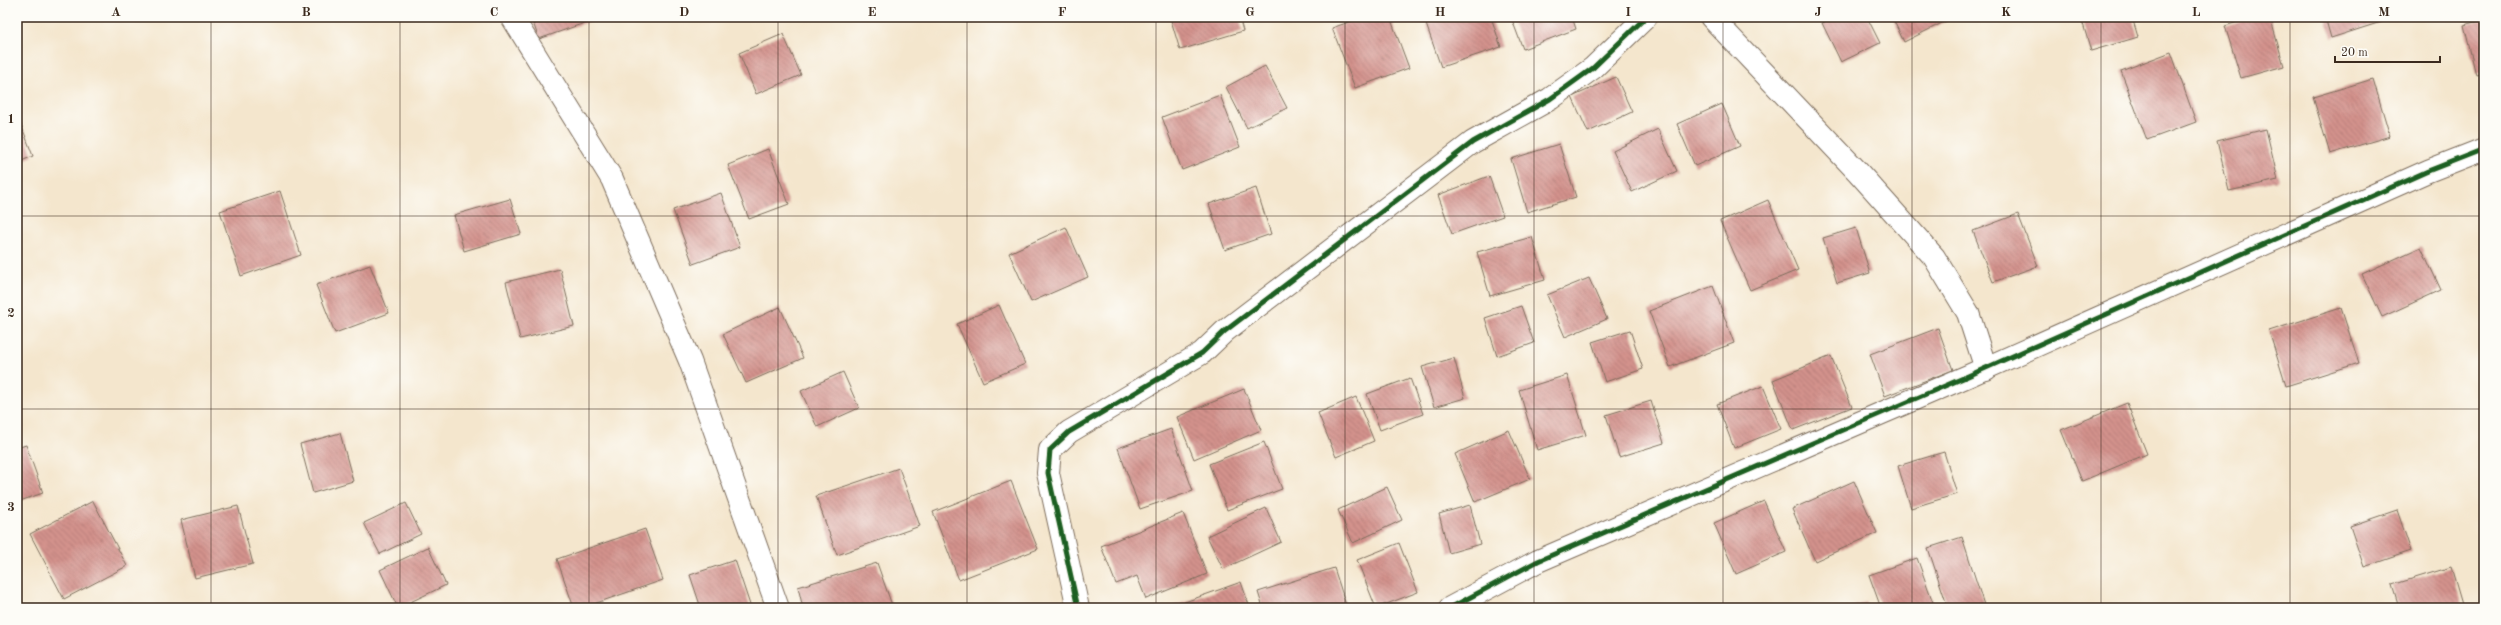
<svg xmlns="http://www.w3.org/2000/svg" width="2501" height="625" viewBox="0 0 2501 625" font-family="'Old Standard TT',serif">
	<style>
		.building { fill: url(#building-back-hatch) }
		.lines { fill: none; stroke-linecap: round; stroke-linejoin: round }
		.minor-casing { stroke: #7c6c5b; stroke-width: 24 }
		.minor { stroke: #fff; stroke-width: 22 }
		.cycleway-casing { stroke: #fdfcf7; stroke-width: 8 }
		.cycleway { stroke: #1b5e20; stroke-width: 5 }
		.grid { fill: none; stroke: #3b2a1e; stroke-width: 1; stroke-opacity: 0.55 }
		.neatline { fill: none; stroke: #3b2a1e; stroke-width: 1.5 }
		.grid-label { font-size: 13px; text-anchor: middle; font-weight: bold; fill: #3b2a1e }
	</style>
	<defs>
		<pattern id="building-back-hatch" width="6" height="6" patternUnits="userSpaceOnUse"><rect width="6" height="6" fill="#d3928c"/><path d="M-1 5l2 2M0 0l6 6M5-1l2 2" fill="none" stroke="#ac7772"/></pattern>
	</defs>
	<rect width="100%" height="100%" fill="#fdfcf7"/>
	<filter id="ink" filterUnits="userSpaceOnUse"><feTurbulence type="fractalNoise" baseFrequency=".025" numOctaves="2"/><feDisplacementMap in="SourceGraphic" scale="8" xChannelSelector="R" yChannelSelector="G"/><feConvolveMatrix kernelMatrix="1 2 1 2 8 2 1 2 1" color-interpolation-filters="sRGB"/></filter>
	<filter id="wash" filterUnits="userSpaceOnUse"><feTurbulence type="fractalNoise" baseFrequency=".012" numOctaves="4" result="noise"/><feDisplacementMap in="SourceGraphic" scale="16" xChannelSelector="R" yChannelSelector="G"/><feGaussianBlur stdDeviation="0.9" result="paint"/><feColorMatrix in="noise" values="0 0 0 0 0 0 0 0 0 0 0 0 0 0 0 0 0 1.4 0 .05"/><feComposite in="paint" operator="in"/></filter>
	<g filter="url(#wash)">
		<rect width="100%" height="100%" fill="#f4e6cd"/>
		<g id="blocks">
			<path class="building" d="M 531,17 L 592,17 L 593,20 L 539,39 Z
				M 1170,17 L 1239,17 L 1243,31 L 1180,50 Z
				M 1363,17 L 1390,17 L 1409,68 L 1355,88 L 1332,28 Z
				M 1448,17 L 1491,17 L 1501,47 L 1441,67 L 1426,24 Z
				M 1511,17 L 1572,17 L 1576,29 L 1523,49 Z
				M 1835,17 L 1867,17 L 1880,43 L 1841,62 L 1822,23 Z
				M 1892,17 L 1949,17 L 1950,19 L 1904,42 Z
				M 2081,17 L 2132,17 L 2138,37 L 2091,51 Z
				M 2254,17 L 2270,17 L 2284,66 L 2241,78 L 2225,26 Z
				M 2325,17 L 2379,17 L 2381,22 L 2331,38 Z
				M 2484,20 L 2484,73 L 2476,75 L 2464,25 Z
				M 783,34 L 801,75 L 756,94 L 739,53 Z
				M 2171,52 L 2196,122 L 2147,140 L 2121,71 Z
				M 1265,66 L 1287,108 L 1247,128 L 1226,87 Z
				M 1616,77 L 1632,112 L 1588,132 L 1572,97 Z
				M 2373,79 L 2390,136 L 2330,154 L 2313,97 Z
				M 1220,95 L 1240,147 L 1182,170 L 1162,117 Z
				M 1722,104 L 1740,146 L 1695,166 L 1677,124 Z
				M 17,114 L 33,156 L 17,163 Z
				M 1658,129 L 1677,171 L 1632,192 L 1613,151 Z
				M 2266,129 L 2278,180 L 2229,191 L 2217,141 Z
				M 1559,144 L 1576,197 L 1527,212 L 1511,159 Z
				M 768,149 L 789,204 L 749,219 L 728,165 Z
				M 1489,176 L 1503,216 L 1452,234 L 1438,195 Z
				M 1256,188 L 1271,234 L 1225,250 L 1209,204 Z
				M 280,191 L 301,255 L 241,276 L 220,211 Z
				M 721,193 L 740,247 L 693,264 L 673,210 Z
				M 510,199 L 521,234 L 464,251 L 454,215 Z
				M 1768,200 L 1798,270 L 1750,290 L 1720,221 Z
				M 2018,214 L 2038,266 L 1993,282 L 1973,231 Z
				M 1066,227 L 1088,277 L 1031,302 L 1009,253 Z
				M 1856,228 L 1870,273 L 1837,283 L 1823,238 Z
				M 1532,237 L 1545,280 L 1490,296 L 1477,252 Z
				M 2421,247 L 2441,290 L 2382,317 L 2362,274 Z
				M 370,265 L 389,313 L 335,333 L 316,285 Z
				M 560,269 L 574,326 L 520,339 L 506,282 Z
				M 1589,278 L 1607,319 L 1565,337 L 1547,295 Z
				M 1713,286 L 1734,343 L 1670,367 L 1649,311 Z
				M 999,305 L 1025,364 L 983,382 L 957,324 Z
				M 1521,306 L 1534,343 L 1497,356 L 1485,318 Z
				M 780,307 L 803,358 L 746,383 L 723,334 Z
				M 2341,308 L 2359,363 L 2286,386 L 2269,331 Z
				M 1938,328 L 1953,370 L 1885,396 L 1870,354 Z
				M 1630,330 L 1643,369 L 1605,382 L 1592,342 Z
				M 1831,356 L 1852,407 L 1793,430 L 1773,380 Z
				M 1454,358 L 1465,398 L 1434,407 L 1422,367 Z
				M 843,372 L 859,408 L 817,427 L 801,391 Z
				M 1567,375 L 1586,435 L 1537,450 L 1519,390 Z
				M 1410,378 L 1423,414 L 1380,430 L 1367,394 Z
				M 1763,386 L 1781,429 L 1734,448 L 1717,404 Z
				M 1244,389 L 1261,430 L 1194,459 L 1177,417 Z
				M 1356,397 L 1374,441 L 1336,457 L 1318,413 Z
				M 1651,401 L 1664,443 L 1619,457 L 1606,415 Z
				M 2127,403 L 2147,454 L 2082,481 L 2061,430 Z
				M 1171,429 L 1193,491 L 1140,509 L 1118,448 Z
				M 1509,430 L 1530,479 L 1475,502 L 1455,454 Z
				M 340,433 L 353,481 L 313,493 L 300,444 Z
				M 1264,442 L 1282,489 L 1227,510 L 1209,464 Z
				M 26,445 L 43,493 L 17,502 L 17,448 Z
				M 1944,452 L 1957,494 L 1911,508 L 1898,466 Z
				M 899,468 L 920,526 L 837,555 L 816,496 Z
				M 1011,481 L 1038,549 L 959,580 L 933,512 Z
				M 1854,481 L 1877,533 L 1815,561 L 1792,509 Z
				M 1387,487 L 1402,520 L 1353,543 L 1338,510 Z
				M 93,501 L 127,566 L 64,599 L 30,534 Z
				M 1764,501 L 1786,552 L 1736,574 L 1714,523 Z
				M 406,503 L 421,534 L 380,554 L 364,523 Z
				M 1470,505 L 1480,544 L 1449,553 L 1439,514 Z
				M 238,506 L 253,564 L 195,578 L 181,520 Z
				M 1266,508 L 1281,542 L 1223,569 L 1207,536 Z
				M 2397,510 L 2411,551 L 2364,567 L 2350,526 Z
				M 1183,513 L 1207,574 L 1146,599 L 1137,576 L 1116,584 L 1101,546 Z
				M 645,529 L 663,580 L 582,608 L 574,608 L 557,559 Z
				M 1962,537 L 1985,608 L 1948,608 L 1928,548 Z
				M 1399,543 L 1418,592 L 1376,608 L 1357,560 Z
				M 428,547 L 446,585 L 398,608 L 380,570 Z
				M 1917,558 L 1935,608 L 1881,608 L 1869,575 Z
				M 735,560 L 751,608 L 701,608 L 690,575 Z
				M 877,563 L 893,608 L 803,608 L 798,587 Z
				M 2451,567 L 2463,608 L 2399,608 L 2392,585 Z
				M 1334,568 L 1347,608 L 1263,608 L 1258,592 Z
				M 1241,582 L 1250,608 L 1168,608 Z
				M 1866,602 L 1868,608 L 1850,608 Z"/>
		</g>
	</g>
	<g filter="url(#ink)">
		<use href="#blocks" fill-opacity="0" stroke="#7c6c5b" stroke-width="1"/>
		<g class="lines">
			<g class="minor-casing">
				<path id="minor" d="M 512,17 L 612,179 L 690,361 L 778,608
					M 1711,17 L 1858,172 L 1934,257 L 1968,313 L 1986,369
					M 1078,608 L 1048,473 L 1050,450 L 1069,432 L 1202,353 L 1225,331 L 1473,142 L 1550,99 L 1593,68 L 1646,17
					M 1450,608 L 1538,561 L 1968,376 L 2428,171 L 2484,149"/>
			</g>
			<use href="#minor" class="minor"/>
			<g class="cycleway-casing">
				<path id="cycleway" d="M 1078,608 L 1048,473 L 1050,450 L 1069,432 L 1202,353 L 1225,331 L 1473,142 L 1550,99 L 1593,68 L 1646,17
					M 1450,608 L 1538,561 L 1968,376 L 2428,171 L 2484,149"/>
			</g>
			<use href="#cycleway" class="cycleway"/>
		</g>
	</g>
	<path class="grid" d="M 211,17 L 211,608M 400,17 L 400,608M 589,17 L 589,608M 778,17 L 778,608M 967,17 L 967,608M 1156,17 L 1156,608M 1345,17 L 1345,608M 1534,17 L 1534,608M 1723,17 L 1723,608M 1912,17 L 1912,608M 2101,17 L 2101,608M 2290,17 L 2290,608M 17,216 L 2484,216M 17,409 L 2484,409"/>
	<rect width="2501" height="625" fill="none" stroke="#fdfcf7" stroke-width="44"/>
	<path d="M2335 56v6h105v-6" fill="none" stroke="#3b2a1e" stroke-width="2"/>
	<text x="2341" y="56" font-size="12" fill="#3b2a1e" stroke="#fdfcf7" stroke-width="3" paint-order="stroke">20 m</text>
	<rect x="22" y="22" width="2457" height="581" class="neatline"/>
	<g class="grid-label">
		<text x="116" y="16">A</text>
		<text x="306" y="16">B</text>
		<text x="494" y="16">C</text>
		<text x="684" y="16">D</text>
		<text x="872" y="16">E</text>
		<text x="1062" y="16">F</text>
		<text x="1250" y="16">G</text>
		<text x="1440" y="16">H</text>
		<text x="1628" y="16">I</text>
		<text x="1818" y="16">J</text>
		<text x="2006" y="16">K</text>
		<text x="2196" y="16">L</text>
		<text x="2384" y="16">M</text>
		<text x="11" y="123">1</text>
		<text x="11" y="317">2</text>
		<text x="11" y="511">3</text>
	</g>
</svg>
